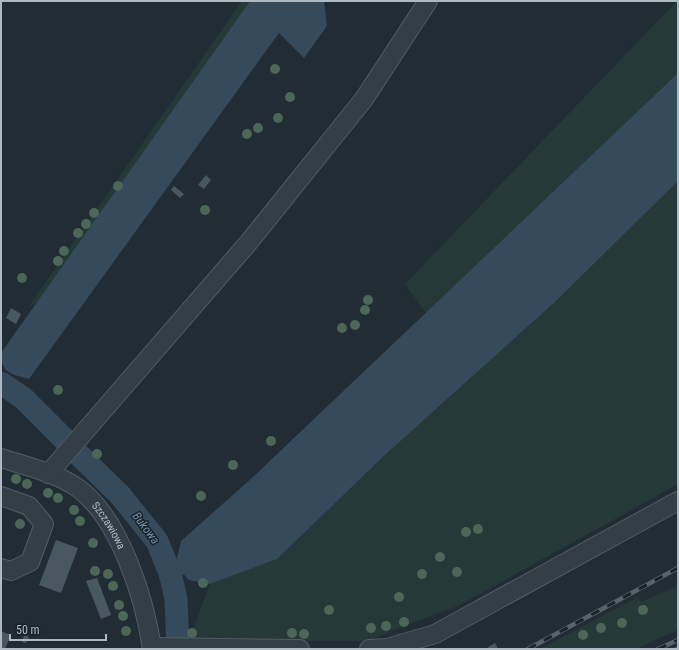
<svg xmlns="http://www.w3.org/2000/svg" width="679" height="650" viewBox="0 0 679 650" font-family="'Roboto Condensed',sans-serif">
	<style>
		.green { fill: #253a38 }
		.water { fill: #354a5b }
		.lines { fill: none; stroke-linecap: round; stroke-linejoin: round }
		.canal { stroke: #354a5b; stroke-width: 13 }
		.river { stroke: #354a5b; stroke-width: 23 }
		.building { fill: #495761 }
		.minor-casing { stroke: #515c64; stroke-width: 20 }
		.minor { stroke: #343e46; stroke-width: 18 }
		.rail-casing { stroke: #56626d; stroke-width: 4.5 }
		.rail { stroke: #19232a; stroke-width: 3; stroke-dasharray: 9; stroke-linecap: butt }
		.tree { fill: #4c6657 }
		.labels { text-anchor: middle; stroke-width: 3; stroke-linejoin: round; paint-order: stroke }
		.street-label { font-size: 11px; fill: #aeb9c3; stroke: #19232a }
		.water-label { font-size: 12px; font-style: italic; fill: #708ea5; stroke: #19232a }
	</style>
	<rect width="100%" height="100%" fill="#212c35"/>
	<path class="green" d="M 242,1 L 250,1 L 39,300 L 27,309 Z
		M 677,1 L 678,73 L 426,313 L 405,284 Z
		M 678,181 L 678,484 L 458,606 L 391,631 L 377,638 L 361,641 L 189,640 L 210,584 L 277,558 L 385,455 L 554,303 Z
		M 678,586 L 678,630 L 635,649 L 540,649 L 638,597 L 641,602 Z"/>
	<path class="water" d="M 250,1 L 324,1 L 327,26 L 304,58 L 279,33 L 29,379 C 12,374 1,374 1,353 Z
		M 678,73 L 678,181 L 554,303 L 385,455 L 277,559 L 210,584 L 189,580 L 179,569 L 177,558 L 181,541 L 253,477 Z"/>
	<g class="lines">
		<path class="canal" d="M 170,573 L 196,562"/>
		<path class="river" d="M 1,383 L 23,398 L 67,442
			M 76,452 L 120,495 L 157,541 L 170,573 L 176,599 L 178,649"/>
	</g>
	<path class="building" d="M 206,175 L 211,180 L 204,189 L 198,185 Z
		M 174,186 L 184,194 L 180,198 L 171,190 Z
		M 11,308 L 21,314 L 16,324 L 6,318 Z
		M 56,540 L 78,548 L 61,593 L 39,585 Z
		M 97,578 L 111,615 L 101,619 L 86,581 Z
		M 1,631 L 11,635 L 5,649 L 1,649 Z
		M 24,635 L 29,637 L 26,643 L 22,642 Z
		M 495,643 L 498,649 L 489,649 L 488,647 Z"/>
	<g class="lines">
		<g class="minor-casing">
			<g id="minor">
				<path id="s1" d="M 1,458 C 26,466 56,473 78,488 C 120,519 145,599 152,649"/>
				<path d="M 48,474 L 249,242 L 364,99 L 428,1"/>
				<path d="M 1,496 L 29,506 L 44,524 L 30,562 L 11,571 L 1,568"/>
				<path d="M 152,647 L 300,649"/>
				<path d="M 369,649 L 387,648 L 435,634 L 678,501"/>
			</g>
		</g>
		<use href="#minor" class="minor"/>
		<g class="rail-casing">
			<path id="rail" d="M 528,649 L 678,568
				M 658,649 L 678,640
				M 677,649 L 678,649"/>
		</g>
		<use href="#rail" class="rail"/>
	</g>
	<g class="tree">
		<circle cx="275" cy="69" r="5"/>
		<circle cx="290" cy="97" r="5"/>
		<circle cx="278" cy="118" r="5"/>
		<circle cx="258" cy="128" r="5"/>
		<circle cx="247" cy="134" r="5"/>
		<circle cx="118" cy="186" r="5"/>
		<circle cx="205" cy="210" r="5"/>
		<circle cx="94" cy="213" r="5"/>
		<circle cx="86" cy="224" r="5"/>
		<circle cx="78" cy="233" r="5"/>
		<circle cx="64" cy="251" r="5"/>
		<circle cx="58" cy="261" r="5"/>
		<circle cx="22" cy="278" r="5"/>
		<circle cx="368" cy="300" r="5"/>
		<circle cx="365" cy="310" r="5"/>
		<circle cx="355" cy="325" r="5"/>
		<circle cx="342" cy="328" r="5"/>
		<circle cx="58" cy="390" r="5"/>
		<circle cx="271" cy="441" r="5"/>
		<circle cx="97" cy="454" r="5"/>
		<circle cx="233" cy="465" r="5"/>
		<circle cx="16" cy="479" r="5"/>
		<circle cx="27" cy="484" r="5"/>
		<circle cx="48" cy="493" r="5"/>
		<circle cx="201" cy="496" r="5"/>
		<circle cx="58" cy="498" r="5"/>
		<circle cx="74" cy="510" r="5"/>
		<circle cx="80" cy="521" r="5"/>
		<circle cx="20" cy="524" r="5"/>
		<circle cx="478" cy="529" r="5"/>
		<circle cx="466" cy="532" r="5"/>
		<circle cx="93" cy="543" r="5"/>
		<circle cx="440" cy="557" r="5"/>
		<circle cx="95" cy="571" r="5"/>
		<circle cx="457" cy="572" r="5"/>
		<circle cx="108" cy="574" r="5"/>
		<circle cx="422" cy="574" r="5"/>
		<circle cx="203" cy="583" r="5"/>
		<circle cx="113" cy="586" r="5"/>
		<circle cx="399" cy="597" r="5"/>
		<circle cx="119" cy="605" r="5"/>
		<circle cx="329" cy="610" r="5"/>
		<circle cx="643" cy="610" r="5"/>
		<circle cx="123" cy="616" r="5"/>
		<circle cx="404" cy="622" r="5"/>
		<circle cx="622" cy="623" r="5"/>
		<circle cx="386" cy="626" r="5"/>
		<circle cx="371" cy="628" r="5"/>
		<circle cx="601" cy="628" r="5"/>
		<circle cx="126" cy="631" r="5"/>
		<circle cx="192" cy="633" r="5"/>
		<circle cx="292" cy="633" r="5"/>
		<circle cx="304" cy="634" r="5"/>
		<circle cx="583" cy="635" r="5"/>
	</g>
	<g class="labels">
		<g class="street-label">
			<text dy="4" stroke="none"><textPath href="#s1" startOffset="132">Szczawiowa</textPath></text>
		</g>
		<g class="water-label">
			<text transform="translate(146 528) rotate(53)" y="4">Bukowa</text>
		</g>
	</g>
	<rect width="679" height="650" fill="none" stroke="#aeb9c3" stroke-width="4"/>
	<path d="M10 634v6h96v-6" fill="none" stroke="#aeb9c3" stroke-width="2"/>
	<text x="16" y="634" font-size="12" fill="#aeb9c3" stroke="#19232a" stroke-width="3" paint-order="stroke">50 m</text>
</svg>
